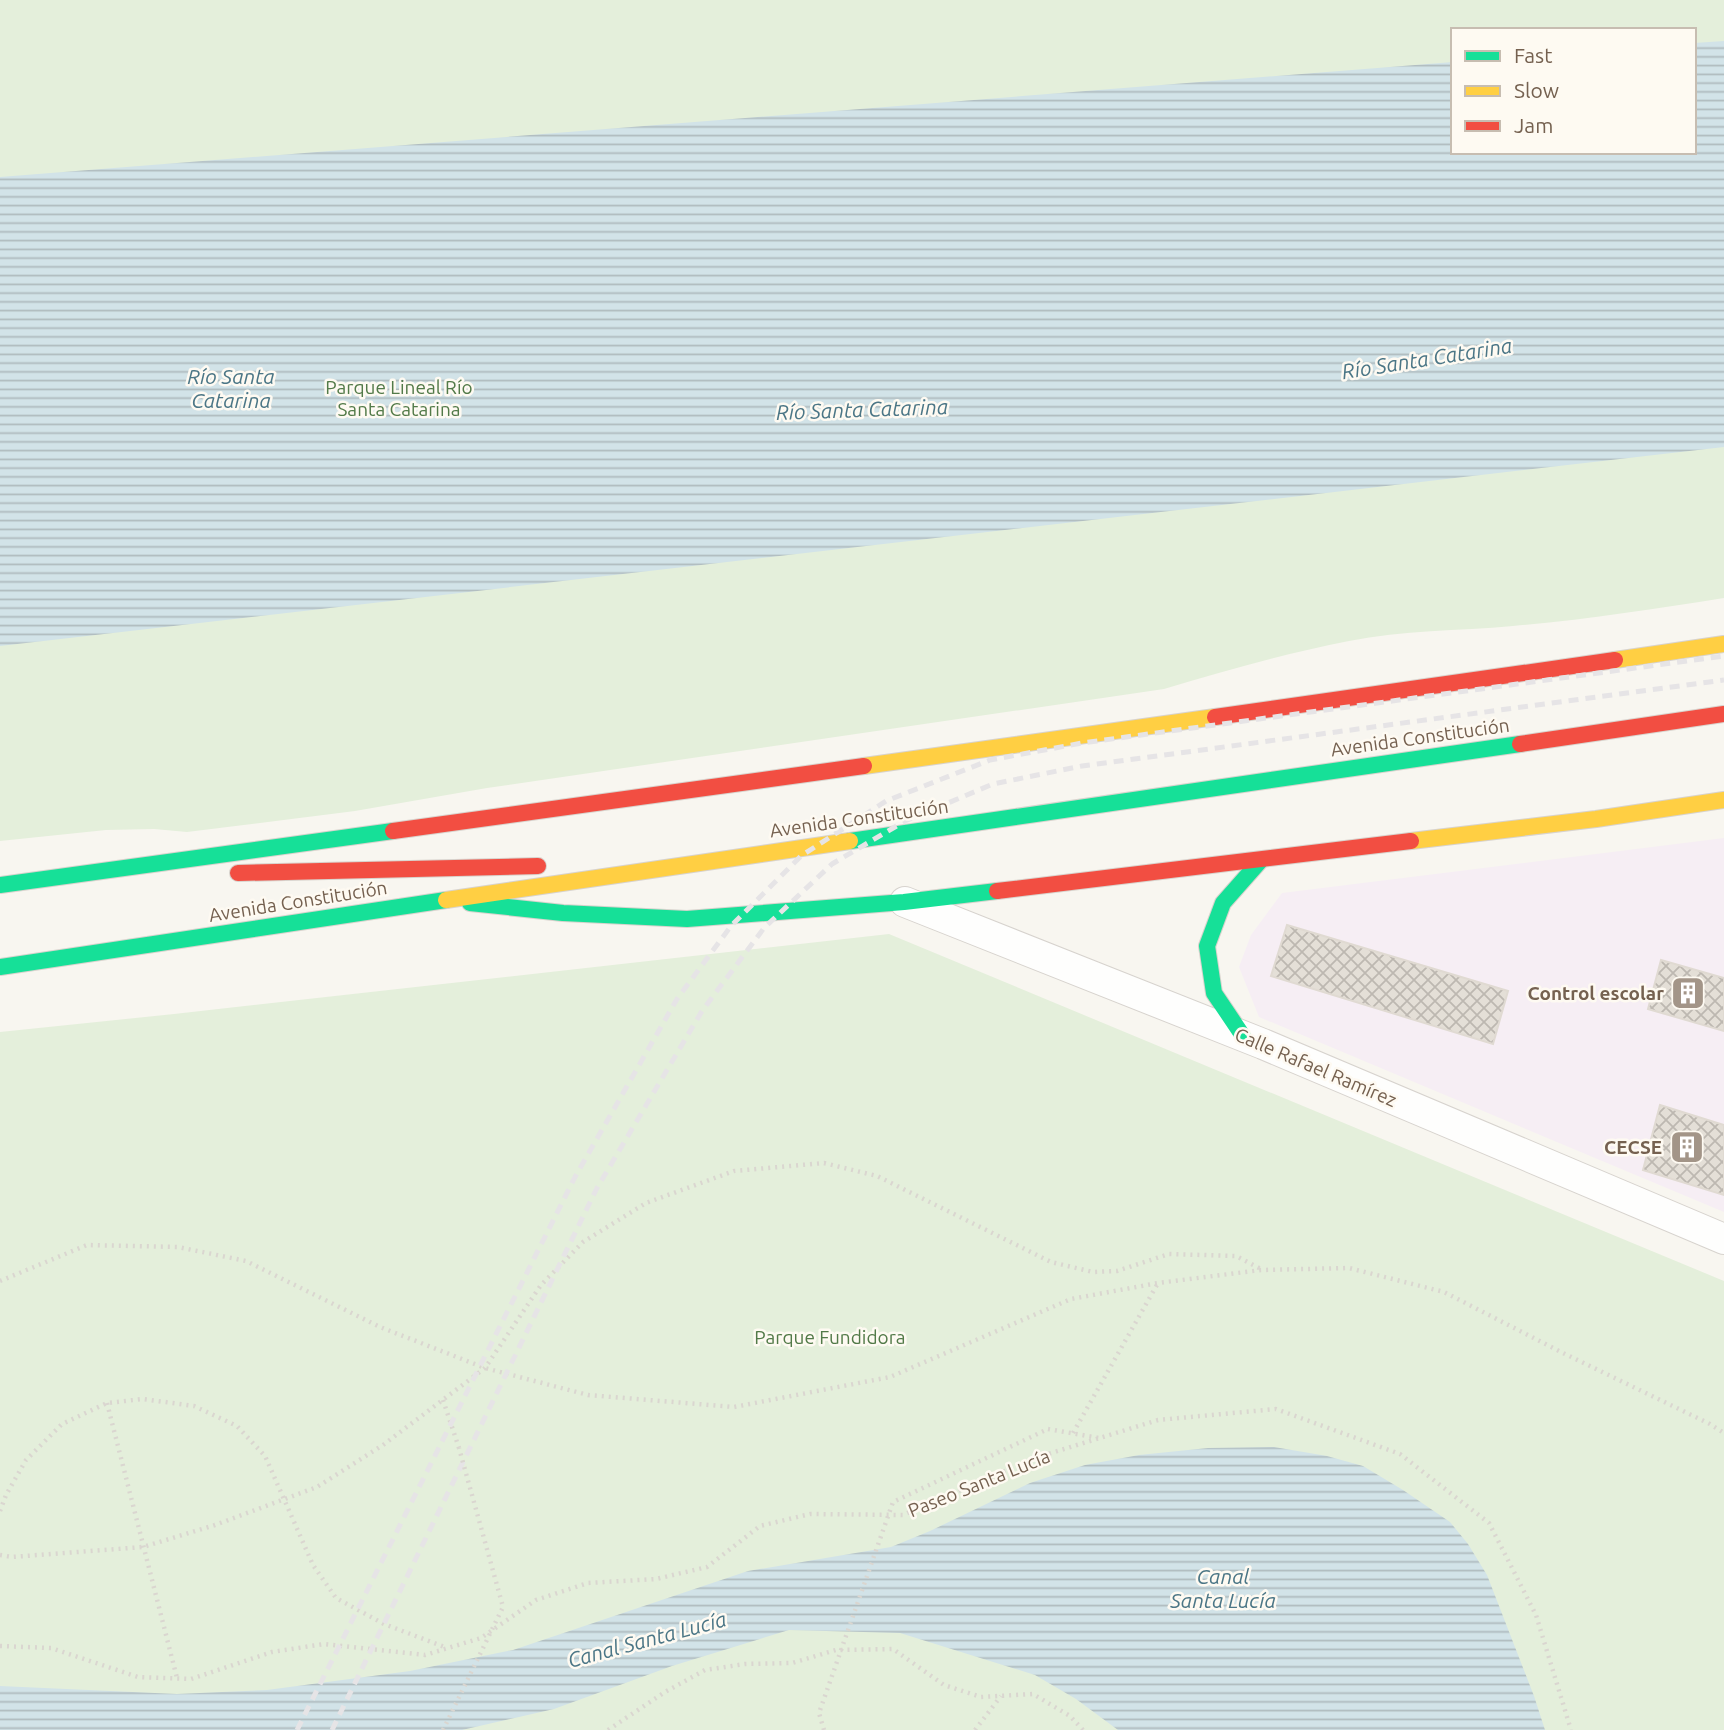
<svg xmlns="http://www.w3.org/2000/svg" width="1724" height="1730" viewBox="0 0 1724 1730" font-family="Ubuntu,sans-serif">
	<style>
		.education { fill: #f6eef4 }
		.green { fill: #e4efdb; fill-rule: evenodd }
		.water { fill: url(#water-rules) }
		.building { fill: url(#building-cross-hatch); stroke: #e0dad2; stroke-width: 2 }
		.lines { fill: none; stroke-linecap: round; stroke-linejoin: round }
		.street-casing { stroke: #d7d3ce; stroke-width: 32 }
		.fast-casing { stroke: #d8d3cd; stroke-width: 18 }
		.slow-casing { stroke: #d8d3cd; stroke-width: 18 }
		.jam-casing { stroke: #d8d3cd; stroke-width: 18 }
		.path { stroke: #dad6d0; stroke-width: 4.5; stroke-dasharray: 2 5; stroke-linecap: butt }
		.street { stroke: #fefefd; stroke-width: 30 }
		.fast { stroke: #16e098; stroke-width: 16 }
		.slow { stroke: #ffcf43; stroke-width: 16 }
		.jam { stroke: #f24e42; stroke-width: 16 }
		.rail { stroke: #e6e4e6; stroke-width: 5; stroke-dasharray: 10 7; stroke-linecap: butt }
		.path-bridge { stroke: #dad6d0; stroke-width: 4.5; stroke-dasharray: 2 5; stroke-linecap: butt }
		.labels { text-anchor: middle; stroke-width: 5; stroke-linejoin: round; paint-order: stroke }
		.park-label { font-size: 19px; fill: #527a48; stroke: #fefaf2 }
		.street-label { font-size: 19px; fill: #756150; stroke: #fefaf2 }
		.poi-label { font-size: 19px; font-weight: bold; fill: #756150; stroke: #fefaf2; text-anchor: end }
		.water-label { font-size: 21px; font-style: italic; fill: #4b7686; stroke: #fefaf2 }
	</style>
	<defs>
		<pattern id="water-rules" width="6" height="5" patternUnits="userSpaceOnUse" patternTransform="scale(1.75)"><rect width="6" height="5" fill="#d2e3e8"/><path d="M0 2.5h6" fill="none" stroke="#afbbbe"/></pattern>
		<pattern id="building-cross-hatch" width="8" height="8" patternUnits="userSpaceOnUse" patternTransform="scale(1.75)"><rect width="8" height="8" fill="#e4dfd7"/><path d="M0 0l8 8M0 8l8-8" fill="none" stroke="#bdb8b1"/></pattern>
	</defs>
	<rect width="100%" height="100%" fill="#f8f6f0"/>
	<path class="education" d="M 1724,838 L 1724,1212 L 1259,1017 L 1239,967 L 1251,935 L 1282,893 Z"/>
	<path class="green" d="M 0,0 L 1724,0 L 1724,598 C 1654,609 1584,620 1513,626 C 1458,631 1403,630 1349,641 C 1287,653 1225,671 1164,689 L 487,788 L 355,811 L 187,832 L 154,829 L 106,830 L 0,841 ZM 1453,30 L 1694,30 L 1694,152 L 1453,152 Z
		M 889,934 L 1724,1281 L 1724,1730 L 0,1730 L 0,1032 L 174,1014 Z"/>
	<path class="water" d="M 1724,41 L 1724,447 L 0,646 L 0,177 L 1453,62 L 1453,152 L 1694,152 L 1694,43 Z
		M 1274,1447 L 1327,1456 L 1363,1466 L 1403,1490 L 1450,1522 L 1468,1544 L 1487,1575 L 1534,1696 L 1545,1730 L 1118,1730 L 1076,1699 L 1035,1675 L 900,1633 L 789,1630 L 672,1666 L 554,1709 L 462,1730 L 0,1730 L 0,1686 L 177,1694 L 267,1690 L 410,1671 L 513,1650 L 748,1571 L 891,1547 L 930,1531 L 1030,1483 L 1085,1465 L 1139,1455 L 1208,1448 Z"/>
	<path class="building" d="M 1287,925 L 1508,991 L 1493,1044 L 1271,976 Z
		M 1661,960 L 1724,978 L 1724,1031 L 1648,1009 Z
		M 1660,1105 L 1724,1125 L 1724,1195 L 1643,1170 Z"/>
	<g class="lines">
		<g class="street-casing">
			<path id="street" d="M 905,902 L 1263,1044 L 1724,1239"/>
		</g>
		<g class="fast-casing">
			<path id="fast" d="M 850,841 L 1520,744
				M 0,885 L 393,831
				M 470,903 L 563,913 L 687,919 L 904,902 L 997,891
				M 0,967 L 446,900
				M 1243,1036 L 1214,993 L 1207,946 L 1223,903 L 1261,860"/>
		</g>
		<g class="slow-casing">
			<path id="slow" d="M 1615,660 L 1724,644
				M 864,766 L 1215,717
				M 1411,841 L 1596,819 L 1724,800
				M 446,900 L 850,841"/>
		</g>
		<g class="jam-casing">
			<path id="jam" d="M 1215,717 L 1615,660
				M 1520,744 L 1724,714
				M 393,831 L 864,766
				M 238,873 L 538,866
				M 997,891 L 1411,841"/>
		</g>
		<path class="path" d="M 0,1281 L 87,1245 L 178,1247 L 246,1261 L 380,1327 L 485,1368 L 588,1395 L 734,1407 L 890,1377 L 1071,1299 L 1158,1283 L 1261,1270 L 1349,1268 L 1444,1292 L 1563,1353 L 1710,1424 L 1724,1433
			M 443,1400 L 459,1448
			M 107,1403 L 177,1678
			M 1048,1429 L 1099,1438
			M 1073,1433 L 1158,1283
			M 0,1511 L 6,1495 L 26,1460 L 62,1424 L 107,1403 L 143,1399 L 194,1406 L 237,1426 L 265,1456 L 313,1565 L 336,1598 L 384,1624 L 447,1648
			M 0,1555 L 12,1557 L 143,1547 L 215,1525 L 317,1487 L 383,1445 L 485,1368 L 541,1285 L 583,1242 L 646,1203 L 734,1171 L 824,1163 L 877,1176 L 1051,1262 L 1093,1272 L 1117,1271 L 1169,1254 L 1236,1256 L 1261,1269
			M 0,1646 L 51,1648 L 138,1677 L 191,1679 L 272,1652 L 324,1644 L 425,1655 L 481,1638 L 536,1600 L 588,1583 L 656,1579 L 707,1567 L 760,1526 L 810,1514 L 903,1515 L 1035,1458 L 1158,1420 L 1276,1409 L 1400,1454 L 1489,1523 L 1536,1615 L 1571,1730
			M 608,1730 L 665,1692 L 705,1670 L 745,1664 L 792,1663 L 836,1650 L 893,1649 L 944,1685 L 981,1697 L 1033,1694 L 1070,1716 L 1083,1730
			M 975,1730 L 1001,1696"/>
		<use href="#street" class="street"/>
		<use href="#fast" class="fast"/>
		<use href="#slow" class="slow"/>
		<use href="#jam" class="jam"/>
		<path class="rail" d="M 297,1730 L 575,1177 L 677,999 L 731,926 L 801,856 L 886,801 L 990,760 L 1082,743 L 1724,656
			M 332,1730 L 597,1188 L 702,1011 L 764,928 L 832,864 L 905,821 L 993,784 L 1082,766 L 1724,680"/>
		<path class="path-bridge" d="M 443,1730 L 503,1607 L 459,1448
			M 824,1730 L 819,1713 L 893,1502 L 1048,1429"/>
	</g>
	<defs>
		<g id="building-square" transform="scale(1.75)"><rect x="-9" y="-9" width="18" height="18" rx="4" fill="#a39588" stroke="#fefaf2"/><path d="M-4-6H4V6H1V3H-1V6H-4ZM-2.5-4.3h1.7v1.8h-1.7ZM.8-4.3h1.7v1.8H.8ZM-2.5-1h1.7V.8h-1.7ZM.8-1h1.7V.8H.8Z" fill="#fff"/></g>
	</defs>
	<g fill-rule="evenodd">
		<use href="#building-square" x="1688" y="993"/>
		<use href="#building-square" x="1687" y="1147"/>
	</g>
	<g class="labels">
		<g class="park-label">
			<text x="399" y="394">Parque Lineal Río<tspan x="399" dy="22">Santa Catarina</tspan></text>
			<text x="830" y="1344">Parque Fundidora</text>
		</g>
		<g class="street-label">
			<text transform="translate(1420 737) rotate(-8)" y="7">Avenida Constitución</text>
			<text transform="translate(859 818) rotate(-8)" y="7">Avenida Constitución</text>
			<text transform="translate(298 901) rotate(-9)" y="7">Avenida Constitución</text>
			<text transform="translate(1316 1067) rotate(23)" y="7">Calle Rafael Ramírez</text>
			<text transform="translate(979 1483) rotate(-22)" y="7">Paseo Santa Lucía</text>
		</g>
		<g class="poi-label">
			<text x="1664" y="1000">Control escolar</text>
			<text x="1662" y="1154">CECSE</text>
		</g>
		<g class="water-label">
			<text transform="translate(1427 359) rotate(-9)" y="7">Río Santa Catarina</text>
			<text x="231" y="384">Río Santa<tspan x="231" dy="24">Catarina</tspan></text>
			<text transform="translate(862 410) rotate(-2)" y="7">Río Santa Catarina</text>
			<text x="1223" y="1584">Canal<tspan x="1223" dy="24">Santa Lucía</tspan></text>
			<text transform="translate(647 1640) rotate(-15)" y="7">Canal Santa Lucía</text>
		</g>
	</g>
	<rect x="1451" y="28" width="245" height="126" fill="#fefaf2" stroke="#c7bdb1" stroke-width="2"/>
	<rect x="1465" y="51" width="35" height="10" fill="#16e098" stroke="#c7bdb1" stroke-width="2"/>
	<text x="1514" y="63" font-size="21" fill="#756150">Fast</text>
	<rect x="1465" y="86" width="35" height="10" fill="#ffcf43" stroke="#c7bdb1" stroke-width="2"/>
	<text x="1514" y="98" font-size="21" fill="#756150">Slow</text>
	<rect x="1465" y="121" width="35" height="10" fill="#f24e42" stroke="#c7bdb1" stroke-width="2"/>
	<text x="1514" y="133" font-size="21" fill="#756150">Jam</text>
</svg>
